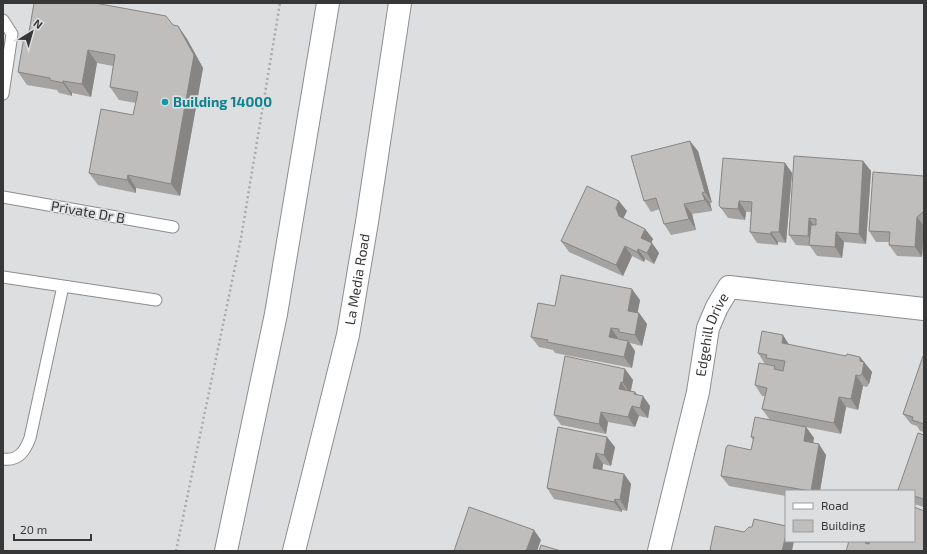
<svg xmlns="http://www.w3.org/2000/svg" width="927" height="554" viewBox="0 0 927 554" font-family="'Exo 2',sans-serif">
	<style>
		.lines { fill: none; stroke-linecap: round; stroke-linejoin: round }
		.lane-casing { stroke: #8d8d8f; stroke-width: 13 }
		.street-casing { stroke: #8d8d8f; stroke-width: 24 }
		.secondary-casing { stroke: #8d8d8f; stroke-width: 24 }
		.path { stroke: #a8a9aa; stroke-width: 2.5; stroke-dasharray: 2 3; stroke-linecap: butt }
		.lane { stroke: #fff; stroke-width: 11 }
		.street { stroke: #fff; stroke-width: 22 }
		.secondary { stroke: #fff; stroke-width: 22 }
		.wall { fill: #a4a3a2 }
		.shaded-wall { fill: #868584 }
		.building { fill: #bfbebc; stroke: #868584 }
		.culture-dot { fill: #0f9aa8; stroke: #dddee0; stroke-width: 1.5 }
		.labels { text-anchor: middle; stroke-width: 3.5; stroke-linejoin: round; paint-order: stroke }
		.culture-label { font-size: 14px; font-weight: bold; fill: #0d838f; stroke: #dddee0; text-anchor: start }
		.street-label { font-size: 14px; fill: #373738; stroke: #dddee0 }
	</style>
	<rect width="100%" height="100%" fill="#dddee0"/>
	<g class="lines">
		<g class="lane-casing">
			<path id="lane" d="M 3,20 L 12,34 L 3,94
				M 3,197 L 173,227
				M 3,277 L 156,300
				M 3,459 C 19,461 25,451 30,438 L 63,286"/>
		</g>
		<g class="street-casing">
			<g id="street">
				<path id="s1" d="M 659,551 L 698,392 L 708,328 L 717,307 L 729,287 L 924,309"/>
			</g>
		</g>
		<g class="secondary-casing">
			<g id="secondary">
				<path d="M 226,551 L 276,314 L 328,3"/>
				<path id="s2" d="M 294,551 L 348,335 L 367,222 L 400,3"/>
			</g>
		</g>
		<path class="path" d="M 176,551 L 241,238 L 280,3"/>
		<use href="#lane" class="lane"/>
		<use href="#street" class="street"/>
		<use href="#secondary" class="secondary"/>
	</g>
	<path class="wall" d="M 173,25 L 178,26 L 187,39 L 203,68 L 180,196 L 136,188 L 136,193 L 98,185 L 89,173 L 133,115 L 136,103 L 119,100 L 110,87 L 113,66 L 97,63 L 91,97 L 72,93 L 72,96 L 59,93 L 57,90 L 27,85 L 18,72 L 28,38 Z
		M 698,151 L 712,203 L 710,203 L 712,211 L 692,214 L 696,230 L 671,235 L 664,224 L 660,209 L 651,212 L 644,201 Z
		M 863,161 L 871,171 L 866,244 L 844,242 L 842,258 L 817,256 L 810,246 L 796,245 L 789,235 Z
		M 785,163 L 792,173 L 786,243 L 778,242 L 778,245 L 757,243 L 750,232 L 751,212 L 746,212 L 745,220 L 728,218 L 721,208 Z
		M 924,176 L 924,234 L 922,257 L 897,256 L 889,245 L 890,242 L 876,242 L 869,231 Z
		M 627,211 L 623,218 L 645,229 L 653,239 L 651,242 L 659,253 L 654,264 L 645,259 L 644,262 L 632,256 L 623,276 L 569,252 L 561,241 Z
		M 640,300 L 637,313 L 639,313 L 647,324 L 642,346 L 630,343 L 635,351 L 632,368 L 555,353 L 553,350 L 539,347 L 531,337 L 555,306 Z
		M 790,345 L 864,362 L 872,372 L 869,384 L 867,387 L 863,386 L 858,410 L 846,407 L 841,434 L 770,420 L 762,409 L 765,396 L 762,396 L 755,385 L 772,366 L 765,364 L 758,353 Z
		M 924,356 L 924,432 L 920,431 L 917,426 L 911,424 L 903,414 Z
		M 625,369 L 633,380 L 631,391 L 635,392 L 637,394 L 650,406 L 648,418 L 639,416 L 635,427 L 608,422 L 606,434 L 561,425 L 554,415 Z
		M 558,427 L 615,447 L 611,466 L 603,464 L 602,470 L 624,474 L 631,484 L 627,511 L 622,510 L 622,512 L 554,499 L 547,488 Z
		M 806,427 L 814,438 L 813,443 L 826,455 L 820,491 L 786,491 L 786,496 L 729,486 L 721,476 L 751,450 L 753,440 L 751,437 Z
		M 924,435 L 924,507 L 914,504 L 914,491 L 898,491 L 898,490 Z"/>
	<path class="shaded-wall" d="M 178,26 L 187,39 L 203,68 L 180,196 L 171,184 Z
		M 88,50 L 97,63 L 91,97 L 82,84 Z
		M 63,81 L 72,93 L 72,96 L 63,83 Z
		M 690,141 L 698,151 L 712,203 L 705,192 Z
		M 863,161 L 871,171 L 866,244 L 859,234 Z
		M 785,163 L 792,173 L 786,243 L 779,232 Z
		M 128,175 L 136,188 L 136,193 L 127,180 Z
		M 702,193 L 710,203 L 712,211 L 705,200 Z
		M 619,201 L 627,211 L 623,219 L 619,216 L 616,208 Z
		M 739,201 L 746,212 L 745,220 L 738,209 Z
		M 684,204 L 692,214 L 696,230 L 689,219 Z
		M 917,217 L 924,226 L 922,257 L 915,247 Z
		M 809,218 L 816,229 L 814,246 L 808,236 Z
		M 645,229 L 653,239 L 649,248 L 641,238 Z
		M 771,232 L 778,242 L 778,245 L 770,234 Z
		M 836,232 L 844,242 L 842,258 L 835,247 Z
		M 652,243 L 659,253 L 654,264 L 647,253 Z
		M 625,246 L 632,256 L 623,276 L 616,265 Z
		M 638,249 L 645,259 L 644,262 L 637,252 Z
		M 632,289 L 640,300 L 636,322 L 628,311 Z
		M 639,313 L 647,324 L 642,346 L 635,335 Z
		M 611,328 L 618,338 L 617,347 L 609,337 Z
		M 783,335 L 790,346 L 782,343 Z
		M 628,341 L 635,351 L 632,368 L 624,357 Z
		M 860,357 L 872,372 L 869,384 L 862,374 L 860,361 Z
		M 625,369 L 633,380 L 630,393 L 623,383 Z
		M 856,375 L 863,386 L 858,410 L 851,399 Z
		M 621,382 L 628,393 L 619,389 Z
		M 635,392 L 642,402 L 643,396 L 650,406 L 648,418 L 640,408 L 634,394 Z
		M 839,397 L 846,407 L 841,434 L 834,423 Z
		M 632,406 L 639,416 L 635,427 L 628,417 Z
		M 601,412 L 608,422 L 606,434 L 599,424 Z
		M 806,427 L 814,438 L 811,451 L 804,441 Z
		M 607,437 L 615,447 L 611,466 L 604,455 Z
		M 819,444 L 826,455 L 820,491 L 811,491 Z
		M 596,453 L 603,464 L 601,478 L 593,468 Z
		M 624,474 L 631,484 L 627,511 L 620,500 Z
		M 615,499 L 622,510 L 622,512 L 614,502 Z
		M 534,530 L 541,540 L 537,551 L 526,551 Z
		M 786,534 L 786,541 L 794,541 L 792,551 L 782,551 Z
		M 866,541 L 877,541 L 873,551 L 865,543 Z"/>
	<path class="building" d="M 34,3 L 95,3 L 166,16 L 173,25 L 178,26 L 194,55 L 171,184 L 128,175 L 127,180 L 89,173 L 101,109 L 133,115 L 138,92 L 110,87 L 115,55 L 88,50 L 82,84 L 63,81 L 63,83 L 50,80 L 50,78 L 18,72 L 24,37 L 28,38 Z
		M 690,141 L 705,192 L 702,193 L 705,200 L 684,204 L 689,219 L 664,224 L 656,198 L 644,201 L 631,156 Z
		M 794,156 L 863,161 L 859,234 L 836,232 L 835,247 L 809,245 L 811,225 L 816,225 L 816,219 L 809,218 L 808,236 L 789,235 Z
		M 723,158 L 785,163 L 779,232 L 771,232 L 770,234 L 750,232 L 752,202 L 739,201 L 738,209 L 721,208 L 719,205 Z
		M 873,172 L 924,176 L 924,212 L 923,212 L 917,217 L 915,247 L 889,245 L 890,232 L 869,231 Z
		M 587,186 L 619,201 L 616,208 L 619,216 L 645,229 L 641,238 L 652,243 L 647,253 L 638,249 L 637,252 L 625,246 L 616,265 L 561,241 Z
		M 561,275 L 632,289 L 628,311 L 639,313 L 635,335 L 619,332 L 619,329 L 611,328 L 609,337 L 628,341 L 624,357 L 547,342 L 548,340 L 531,337 L 538,303 L 555,306 Z
		M 762,331 L 783,335 L 782,343 L 846,356 L 847,354 L 860,357 L 860,361 L 864,362 L 862,374 L 859,376 L 856,375 L 851,399 L 839,397 L 834,423 L 762,409 L 767,388 L 755,385 L 759,363 L 775,366 L 774,369 L 783,371 L 785,361 L 766,358 L 767,355 L 758,353 Z
		M 565,356 L 625,369 L 623,383 L 621,382 L 619,389 L 635,392 L 634,394 L 643,396 L 640,408 L 632,406 L 628,417 L 601,412 L 599,424 L 554,415 Z
		M 923,356 L 924,356 L 924,424 L 912,420 L 913,417 L 903,414 Z
		M 755,417 L 806,427 L 804,441 L 819,444 L 811,491 L 721,476 L 726,448 L 728,445 L 751,450 L 754,437 L 751,437 Z
		M 558,427 L 607,437 L 604,455 L 596,453 L 593,468 L 624,474 L 620,500 L 615,499 L 614,502 L 547,488 Z
		M 918,433 L 924,435 L 924,499 L 914,496 L 914,491 L 901,491 L 898,490 Z
		M 469,507 L 534,530 L 526,551 L 454,551 Z
		M 914,507 L 924,511 L 924,551 L 846,551 L 849,541 L 866,541 L 865,543 L 869,544 L 870,541 L 914,541 Z
		M 754,519 L 786,526 L 786,534 L 782,551 L 715,551 L 710,550 L 715,526 L 744,532 L 749,527 L 752,527 Z
		M 541,545 L 561,551 L 539,551 Z"/>
	<circle class="culture-dot" cx="165" cy="102" r="4"/>
	<g class="labels">
		<g class="culture-label">
			<text x="173" y="107">Building 14000</text>
		</g>
		<g class="street-label">
			<text transform="translate(88 212) rotate(10)" y="5">Private Dr B</text>
			<text dy="5" stroke="none"><textPath href="#s2" startOffset="279">La Media Road</textPath></text>
			<text dy="5" stroke="none"><textPath href="#s1" startOffset="223">Edgehill Drive</textPath></text>
		</g>
	</g>
	<rect width="927" height="554" fill="none" stroke="#373738" stroke-width="8"/>
	<rect x="785" y="490" width="130" height="52" fill="#dddee0" stroke="#9b9b9d"/>
	<rect x="793" y="503" width="20" height="6" fill="#ffffff" stroke="#9b9b9d"/>
	<text x="821" y="510" font-size="12" fill="#373738">Road</text>
	<rect x="793" y="520" width="20" height="12" fill="#bfbebc" stroke="#9b9b9d"/>
	<text x="821" y="530" font-size="12" fill="#373738">Building</text>
	<g transform="translate(32 32) rotate(37)" stroke="#dddee0" stroke-width="3" paint-order="stroke">
	<path d="M0-3L7 15L0 10L-7 15Z" fill="#373738"/>
	<text y="-6" font-size="11" font-weight="bold" text-anchor="middle" fill="#373738">N</text>
	</g>
	<path d="M14 534v6h77v-6" fill="none" stroke="#373738" stroke-width="2"/>
	<text x="20" y="534" font-size="12" fill="#373738" stroke="#dddee0" stroke-width="3" paint-order="stroke">20 m</text>
</svg>
